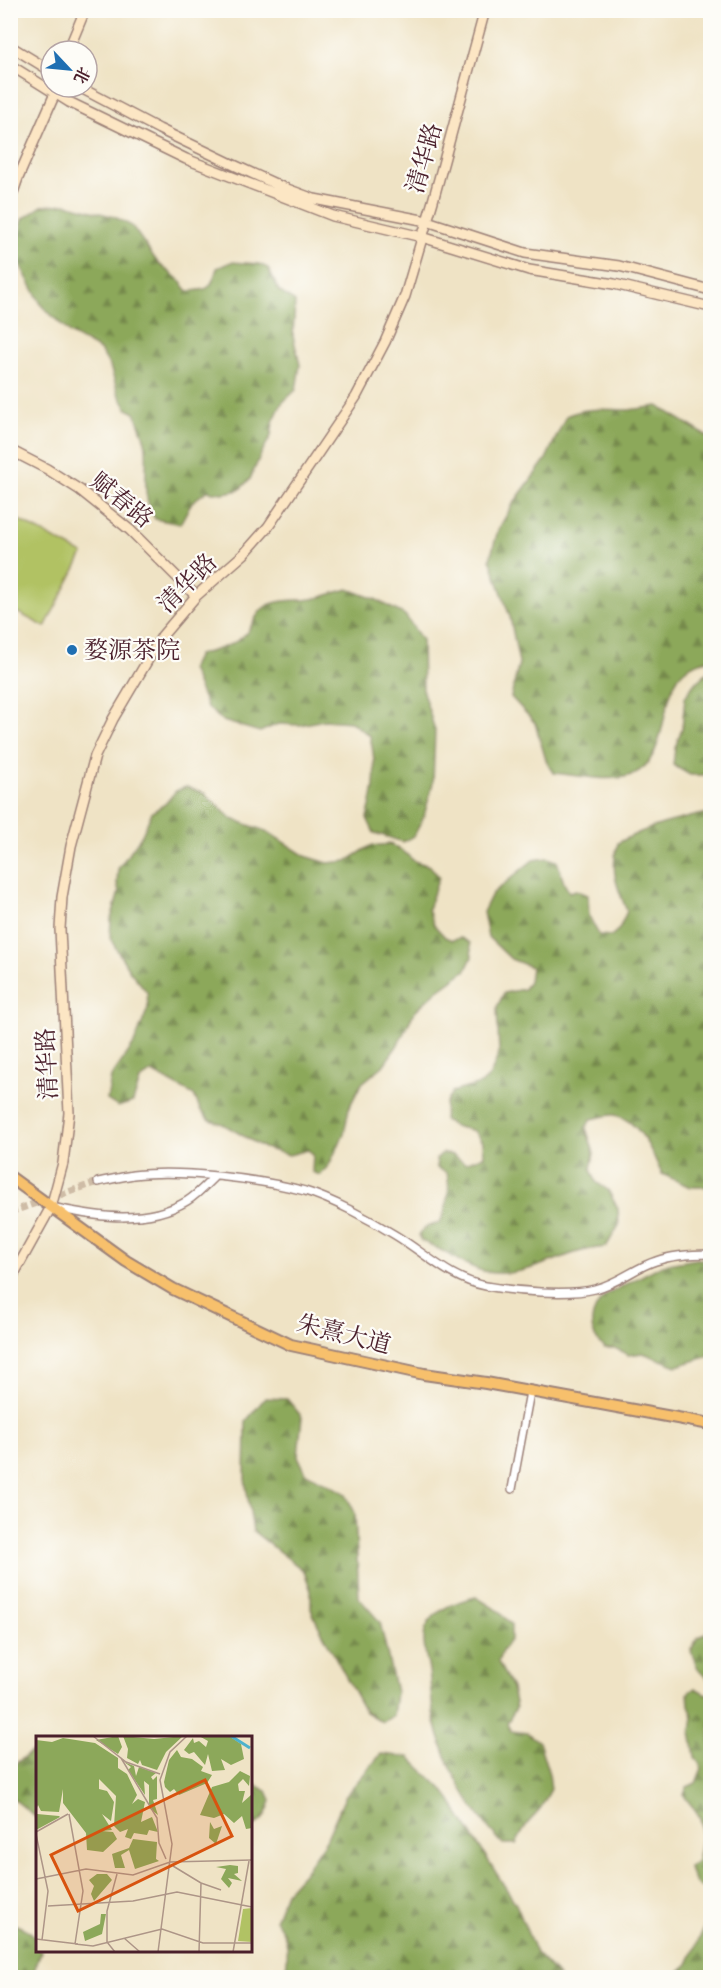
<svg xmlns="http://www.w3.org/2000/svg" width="721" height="1988" viewBox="0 0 721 1988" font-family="'Gentium Book Plus','Noto Serif SC',serif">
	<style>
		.forest { fill: url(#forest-firs); stroke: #6b6442; stroke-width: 1.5 }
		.pitch { fill: #b1c264; stroke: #7e7048; stroke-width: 1.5 }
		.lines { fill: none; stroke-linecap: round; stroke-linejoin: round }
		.street-tunnel { stroke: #cebca6; stroke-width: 7; stroke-dasharray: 7 3.5; stroke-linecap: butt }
		.street-casing { stroke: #9c8178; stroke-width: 10 }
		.secondary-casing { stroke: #9c8178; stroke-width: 12 }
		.primary-casing { stroke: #9c8178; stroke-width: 14 }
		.street { stroke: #fff; stroke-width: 7 }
		.secondary { stroke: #fce6c4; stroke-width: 9 }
		.primary { stroke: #f7c06c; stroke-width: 10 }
		.poi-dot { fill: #1f6fb2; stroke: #fdfcf7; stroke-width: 2 }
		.labels { text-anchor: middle; stroke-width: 4.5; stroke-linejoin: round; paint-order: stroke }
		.street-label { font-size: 24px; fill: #4a1f2b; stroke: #fdfcf7 }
		.poi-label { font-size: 24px; fill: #4a1f2b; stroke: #fdfcf7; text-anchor: start }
		.inset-river { fill: none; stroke: #4db2cc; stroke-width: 3 }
		.inset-road { fill: none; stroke: #ad9587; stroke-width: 1.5 }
		.view { fill: #d8530f; fill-opacity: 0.15; stroke: #d8530f; stroke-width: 3 }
		.inset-edge { fill: none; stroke: #4a1f2b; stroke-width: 3 }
	</style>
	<defs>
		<pattern id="forest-firs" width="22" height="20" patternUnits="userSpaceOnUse" patternTransform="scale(1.5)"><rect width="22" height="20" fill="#8ca85a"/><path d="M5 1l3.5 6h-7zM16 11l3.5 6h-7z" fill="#74884b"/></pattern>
	</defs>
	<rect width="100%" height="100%" fill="#fdfcf7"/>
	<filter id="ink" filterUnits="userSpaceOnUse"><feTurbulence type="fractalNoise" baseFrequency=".0167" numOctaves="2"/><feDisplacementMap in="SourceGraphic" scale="12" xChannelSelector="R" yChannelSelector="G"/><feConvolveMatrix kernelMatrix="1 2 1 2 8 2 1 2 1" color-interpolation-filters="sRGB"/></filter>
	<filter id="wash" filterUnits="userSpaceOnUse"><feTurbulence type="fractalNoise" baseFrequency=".008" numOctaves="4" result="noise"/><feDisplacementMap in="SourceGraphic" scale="24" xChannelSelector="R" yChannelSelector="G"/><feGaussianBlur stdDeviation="1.35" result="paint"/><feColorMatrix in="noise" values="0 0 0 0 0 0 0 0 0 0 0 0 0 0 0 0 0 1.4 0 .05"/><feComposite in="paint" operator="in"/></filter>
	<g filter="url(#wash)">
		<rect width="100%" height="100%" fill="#efe3c5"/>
		<path class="forest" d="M 66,204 L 115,217 L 132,226 L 158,263 L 178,279 L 188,291 C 210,290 211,289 217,268 L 231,262 L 259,264 L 268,268 L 279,291 L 295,302 L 293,336 L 300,365 L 296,390 L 282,403 L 273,422 L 271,436 L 262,452 L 250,479 L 239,490 L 223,493 L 207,491 L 192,502 L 180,524 L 155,519 C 140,493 148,476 146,449 C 146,439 138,423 135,413 L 127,409 L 118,393 L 110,366 L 100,350 L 71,334 L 42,306 L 17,259 L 15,248 L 23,219 L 42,206 Z
			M 658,406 L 710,438 L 710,659 C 699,662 686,666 679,676 C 659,704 668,762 631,775 C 610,783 575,775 553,773 L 546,760 L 535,723 L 511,697 L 519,663 L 510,617 L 490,559 L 498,530 L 513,504 L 546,459 L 566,416 C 587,406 606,410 629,410 C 639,409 649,407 658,406 Z
			M 348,589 L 375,599 L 405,615 L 422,640 L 423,692 L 435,730 L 433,783 L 424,816 L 414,836 L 403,842 L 374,833 L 367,818 C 376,786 377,768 370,736 L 351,722 L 324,720 L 300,725 L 278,724 L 260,732 L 223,721 L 207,707 L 191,669 L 198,655 C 212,651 229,647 241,638 C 254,629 254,610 271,604 C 284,599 298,601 312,599 C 324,597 336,592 348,589 Z
			M 710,670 L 710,775 L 690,775 L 673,765 L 675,748 L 682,728 L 685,697 L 694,684 Z
			M 186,787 L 204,793 L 232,819 L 268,832 L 305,856 L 328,863 L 347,861 L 370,846 L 390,844 L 403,851 L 414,861 L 430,866 L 439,877 L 428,909 L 434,925 L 445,937 L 452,940 L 461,938 L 470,943 L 472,957 L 466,970 L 437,991 L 415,1011 L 397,1046 L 383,1066 L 361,1084 L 349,1108 L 344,1134 L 329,1165 L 320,1175 L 312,1172 L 313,1154 L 308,1150 L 289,1155 L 264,1148 L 223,1124 L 208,1119 L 200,1109 L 194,1095 L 152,1072 L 140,1080 L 133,1102 L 118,1107 L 107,1100 L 111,1077 L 134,1044 L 148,1008 L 147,992 L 129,970 L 110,938 L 111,919 L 119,892 L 117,883 L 118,869 L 142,835 L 152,812 L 165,804 L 176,791 Z
			M 709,813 L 710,813 L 710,1187 L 690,1187 L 662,1174 C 652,1153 641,1121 615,1115 C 608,1114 598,1118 591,1119 L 586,1128 L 594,1153 L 591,1169 L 596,1182 L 608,1190 L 618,1209 L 619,1225 L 606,1247 C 597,1248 587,1249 578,1252 C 549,1261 515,1280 483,1271 C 460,1265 443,1248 421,1241 L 419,1235 L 426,1227 L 440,1223 C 448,1206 451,1191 447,1173 L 437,1168 L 436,1159 L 442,1153 L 453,1155 L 465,1163 L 484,1156 L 483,1143 L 474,1131 L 454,1126 L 444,1120 L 445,1105 L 452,1092 L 481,1084 L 490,1076 L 499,1053 L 497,1007 L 504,993 L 524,989 L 529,981 L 531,967 L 511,959 L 488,937 L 483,912 L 492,894 L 533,860 L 548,858 L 557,861 L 564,883 L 569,892 L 576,890 L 588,895 L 589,916 L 599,935 L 611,936 L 619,929 L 627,911 C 616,885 610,870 618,843 C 648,826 675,820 709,813 Z
			M 697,1259 L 710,1260 L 710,1356 L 677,1366 L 643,1353 L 628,1355 L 615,1348 L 604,1348 C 586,1331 589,1312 606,1295 L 662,1265 Z
			M 265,1398 L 287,1399 L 302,1417 L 298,1456 L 306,1473 L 345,1493 L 355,1513 L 359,1598 L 380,1622 L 396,1692 L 393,1716 L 382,1722 L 365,1712 L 318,1625 L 311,1609 L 311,1591 L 304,1571 L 253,1531 L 245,1479 L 246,1421 Z
			M 476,1597 L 497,1610 L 511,1624 L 511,1639 L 502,1651 L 498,1662 L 512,1688 L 516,1708 L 507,1723 L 511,1731 L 527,1733 L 539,1742 L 549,1774 L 551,1789 L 539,1811 L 527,1824 L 516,1844 L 503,1844 C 469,1809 444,1764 434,1717 C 431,1702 431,1686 429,1671 C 427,1658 420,1639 427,1626 C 435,1609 458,1601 476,1597 Z
			M 710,1630 L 710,1682 L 698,1669 L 691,1651 L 697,1638 Z
			M 695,1688 L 706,1694 L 710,1693 L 710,1893 C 697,1884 693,1885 689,1867 L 697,1861 C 700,1849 704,1831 700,1818 C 697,1810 688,1803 684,1795 L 687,1787 L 696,1783 L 702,1768 L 695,1757 L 691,1731 L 693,1716 L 689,1705 L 688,1693 Z
			M 37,1750 L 38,1750 L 37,1818 L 10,1796 L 11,1767 L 30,1753 Z
			M 381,1754 L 409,1757 L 445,1792 L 516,1904 L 536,1953 L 559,1977 L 285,1977 C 288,1956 291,1937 275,1920 L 286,1892 L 304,1872 L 326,1840 L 346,1795 Z
			M 251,1783 L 267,1791 L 271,1800 C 267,1813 264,1822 251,1827 Z
			M 710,1914 L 710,1977 L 677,1977 L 677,1973 L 688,1964 Z
			M 11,1923 L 28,1930 L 37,1939 L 38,1950 L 41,1951 L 32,1977 L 11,1977 Z"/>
		<path class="pitch" d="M 11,516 L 83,554 L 45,627 L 11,609 Z"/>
	</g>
	<g filter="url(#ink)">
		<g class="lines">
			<path class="street-tunnel" d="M 10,1212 L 98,1182"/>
			<g class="street-casing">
				<path id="street" d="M 98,1182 C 109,1180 121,1177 133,1175 C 181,1169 259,1179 305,1191 C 332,1199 371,1220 395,1235 C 425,1253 451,1280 486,1286 C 513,1291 568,1296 595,1289 C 619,1283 636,1267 656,1261 C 673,1255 693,1254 710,1254
					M 56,1208 C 98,1217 147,1225 187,1201 C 197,1195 206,1185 214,1177
					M 512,1489 L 530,1392"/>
			</g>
			<g class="secondary-casing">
				<path id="secondary" d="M 10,46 L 51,71
					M 68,51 L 85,10
					M 10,65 L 69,102 L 186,159 L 333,216 L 422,237 L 529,270 L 614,284 L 710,307
					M 79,87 L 159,129 L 236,166 L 282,187 L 314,199 L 427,221 L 525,253 L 619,266 L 710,290
					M 10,201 L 18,178 L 57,89
					M 10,450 L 47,469 L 80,490 L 130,530 L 196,596
					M 10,1281 L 51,1207 L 63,1163 L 69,1113 L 60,929 L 62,897 L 71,846 L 95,756 L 113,719 L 162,636 L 196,596 L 244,554 L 268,527 L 356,397 L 385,342 L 405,296 L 433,201 L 485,10"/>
			</g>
			<g class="primary-casing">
				<path id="primary" d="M 10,1177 L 126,1261 L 173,1289 L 291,1345 L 424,1374 L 486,1383 L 710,1424"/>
			</g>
			<use href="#street" class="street"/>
			<use href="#secondary" class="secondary"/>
			<use href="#primary" class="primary"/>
		</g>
	</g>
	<circle class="poi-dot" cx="72" cy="650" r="6"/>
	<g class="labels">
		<g class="street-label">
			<text transform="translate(424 158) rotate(-74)" y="8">清华路</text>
			<text transform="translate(122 500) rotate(39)" y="8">赋春路</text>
			<text transform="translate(187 583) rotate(-45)" y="8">清华路</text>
			<text transform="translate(47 1064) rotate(-93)" y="8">清华路</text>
			<text transform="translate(344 1334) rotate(14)" y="8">朱熹大道</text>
		</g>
		<g class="poi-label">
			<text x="84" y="658">婺源茶院</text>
		</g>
	</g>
	<g transform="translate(36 1736)">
		<rect width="216" height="216" fill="#efe3c5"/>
		<path d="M 82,0 L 86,11 L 82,18 L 60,4 ZM 87,0 L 118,3 L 147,0 L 130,16 L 121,34 L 106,29 L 104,24 L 102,28 L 91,22 L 92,13 ZM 163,0 L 193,0 L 205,8 L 208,23 L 195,29 L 185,23 L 189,34 L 176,35 L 172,18 L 169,29 L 158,16 L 153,18 L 148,14 L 157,2 L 158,7 L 163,5 L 170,11 L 172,5 ZM 27,2 L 59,7 L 82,22 L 82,32 L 91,38 L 101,59 L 96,68 L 102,63 L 109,66 L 105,86 L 116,81 L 122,96 L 113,94 L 111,99 L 98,97 L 95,103 L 89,101 L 92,93 L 84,96 L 78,90 L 80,60 L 63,43 L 63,53 L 71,55 L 78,66 L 75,85 L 66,78 L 76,94 L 66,95 L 77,96 L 81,103 L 67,116 L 51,114 L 50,97 L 27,67 L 27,53 L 23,76 L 5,75 L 2,69 L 0,74 L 0,4 L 16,6 ZM 141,14 L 145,21 L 156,23 L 167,31 L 165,35 L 176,39 L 171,47 L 143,59 L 138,53 L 134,56 L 129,51 L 128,46 L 133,24 ZM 88,26 L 98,30 L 100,40 L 103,31 L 120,37 L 115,41 L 117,44 L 121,40 L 121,63 L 117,64 L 122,79 L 113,72 L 113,49 L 108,45 L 109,59 L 92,34 L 95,31 ZM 204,35 L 214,40 L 213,50 L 207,43 L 202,48 L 203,55 L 209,55 L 206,67 L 215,59 L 216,92 L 210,93 L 206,80 L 198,87 L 188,78 L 178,82 L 164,79 L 176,51 L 193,46 ZM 1,78 L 23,80 L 24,81 L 0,94 ZM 174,86 L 178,93 L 186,90 L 180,108 L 173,102 ZM 97,103 L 121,106 L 120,123 L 123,125 L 99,133 L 93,114 L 85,119 L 89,132 L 79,132 L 76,118 L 93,112 ZM 194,129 L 202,130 L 202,137 L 198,138 L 206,145 L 192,142 L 196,147 L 193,152 L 185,143 L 190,133 L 180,131 ZM 61,138 L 71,138 L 76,144 L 58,165 L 55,158 L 58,150 L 53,144 ZM 65,178 L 70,178 L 66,198 L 49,205 L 47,196 L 64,188 Z" fill="#8ca85a"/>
		<path d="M 216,172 L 216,206 L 202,205 L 207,173 Z" fill="#b1c264"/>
		<path class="inset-river" d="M 195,0 L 214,12"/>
		<path class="inset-road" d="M 57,0 L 90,26 L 124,38M 216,9 L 216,59M 85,22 L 121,82 L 123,107 L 130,123M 33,78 L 47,155 L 39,208M 0,96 L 32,78M 0,98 L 12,155 L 6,204M 137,130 L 165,147 L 163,216M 0,143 L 50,133 L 97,139 L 134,126 L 216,124M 165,147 L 185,154M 12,170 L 97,165 L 141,156 L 216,171M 88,202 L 104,216M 0,203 L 42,208M 39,208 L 57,210 L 126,193 L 167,207 L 216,207M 79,216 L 71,206 L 71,175 L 81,138M 122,216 L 136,108 L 124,44 L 134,16 L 151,0M 197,216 L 213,125"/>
		<path class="view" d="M 169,44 L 196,100 L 42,175 L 15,119 Z"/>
		<rect width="216" height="216" class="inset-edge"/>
	</g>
	<rect width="721" height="1988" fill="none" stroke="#fdfcf7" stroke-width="36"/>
	<g transform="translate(69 69) rotate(116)"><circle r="28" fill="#fdfcf7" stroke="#b5a4a5" stroke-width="1.5"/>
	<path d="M0-4.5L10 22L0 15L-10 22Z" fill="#1f6fb2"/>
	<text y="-9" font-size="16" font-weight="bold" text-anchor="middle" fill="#4a1f2b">北</text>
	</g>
</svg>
